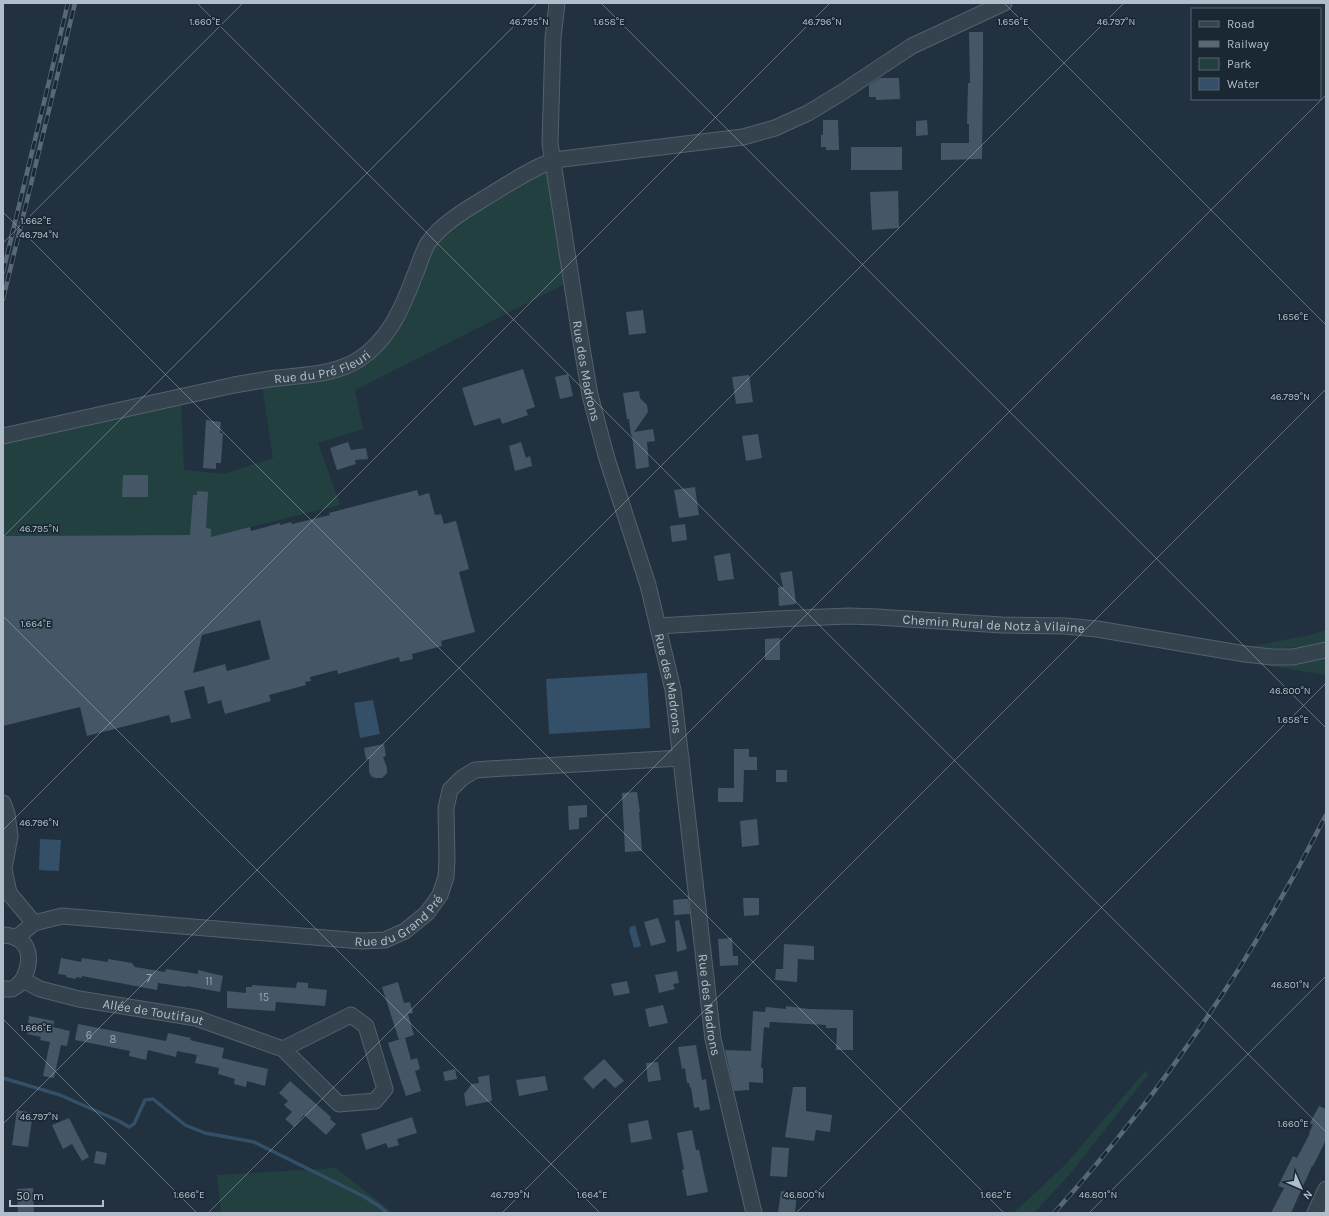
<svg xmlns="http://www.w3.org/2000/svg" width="1329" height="1216" viewBox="0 0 1329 1216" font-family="Karla,sans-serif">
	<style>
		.green { fill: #234040 }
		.water { fill: #335068 }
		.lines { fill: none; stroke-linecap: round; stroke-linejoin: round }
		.stream { stroke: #335068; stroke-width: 3.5 }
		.building { fill: #455766; fill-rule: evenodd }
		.minor-casing { stroke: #53616d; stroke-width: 17 }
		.minor { stroke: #35434f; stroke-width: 15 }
		.rail-casing { stroke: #576877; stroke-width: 4.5 }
		.rail { stroke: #1a2834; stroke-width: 3; stroke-dasharray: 9; stroke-linecap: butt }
		.ticks { fill: none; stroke: #b1beca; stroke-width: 1; stroke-opacity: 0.45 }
		.labels { text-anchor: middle; stroke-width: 3.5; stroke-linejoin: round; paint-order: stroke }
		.number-label { font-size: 11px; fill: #96a4b1 }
		.street-label { font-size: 13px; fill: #b1beca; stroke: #1a2834 }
		.ticks-label { font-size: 10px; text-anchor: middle; fill: #b1beca; stroke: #1a2834; stroke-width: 3.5; stroke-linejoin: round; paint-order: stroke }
	</style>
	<rect width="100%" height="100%" fill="#213140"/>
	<path class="green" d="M 540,172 L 548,173 L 563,285 L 355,390 L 363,429 L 318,443 L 340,505 L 211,537 L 185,535 L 3,536 L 3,444 L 7,439 L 181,402 L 184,470 L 224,474 L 273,458 L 262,385 L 357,365 L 442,234 Z
		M 1326,630 L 1326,644 C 1300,648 1275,649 1249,647 L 1310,635 Z
		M 1326,657 L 1326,675 L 1270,666 L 1280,662 Z
		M 1145,1071 L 1149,1074 L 1069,1175 L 1034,1213 L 1013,1213 L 1019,1208 L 1066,1164 Z
		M 336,1168 L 393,1213 L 221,1213 L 217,1175 Z"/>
	<path class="water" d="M 647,673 L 650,728 L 549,734 L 546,679 Z
		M 373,700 L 380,734 L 360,738 L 354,703 Z
		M 40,839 L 61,840 L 59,871 L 39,870 Z
		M 635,925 L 641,946 L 634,948 L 629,930 L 630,929 L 630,927 Z"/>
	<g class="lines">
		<path class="stream" d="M 3,1078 L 60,1095 L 119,1121 L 129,1127 L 134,1124 L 145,1100 L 153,1099 L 185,1125 L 205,1133 L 254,1142 L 363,1196 L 379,1206 L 387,1213"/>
	</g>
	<path class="building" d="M 969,32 L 983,32 L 983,67 L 982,159 L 941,160 L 941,143 L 969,143 L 969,124 L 967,124 L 968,83 L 970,83 Z
		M 880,78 L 899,78 L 900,99 L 876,100 L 876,97 L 869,97 L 869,85 Z
		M 823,120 L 838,120 L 839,150 L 826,150 L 826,147 L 821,147 L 821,135 L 823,135 Z
		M 927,120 L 928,135 L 916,136 L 916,121 Z
		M 851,147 L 902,147 L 902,170 L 851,170 Z
		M 898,191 L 899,228 L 872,230 L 870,192 Z
		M 643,310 L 646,333 L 629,335 L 626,312 Z
		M 523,369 L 535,407 L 526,410 L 528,415 L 502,424 L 500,418 L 474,426 L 462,388 Z
		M 568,374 L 573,396 L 560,399 L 555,377 Z
		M 749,375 L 753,402 L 736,404 L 732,377 Z
		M 639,391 L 640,398 L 647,405 L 648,412 L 634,432 L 653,429 L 655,441 L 647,442 L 649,467 L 636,469 L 632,435 L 631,435 L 629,419 L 627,419 L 623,393 Z
		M 206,420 L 221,422 L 220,433 L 223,433 L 221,463 L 216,463 L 216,469 L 203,468 Z
		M 758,434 L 762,458 L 746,461 L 742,436 Z
		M 348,442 L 351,450 L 366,448 L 368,459 L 355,460 L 356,464 L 337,470 L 330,448 Z
		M 521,442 L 526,458 L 530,456 L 532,466 L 515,471 L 509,446 Z
		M 123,475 L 148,475 L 148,497 L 122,497 Z
		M 695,487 L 699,515 L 679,518 L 674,490 Z
		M 417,490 L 419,496 L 429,493 L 435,515 L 441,514 L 444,524 L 456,521 L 469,569 L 459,572 L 475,632 L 441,641 L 442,646 L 412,654 L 413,659 L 400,662 L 399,657 L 338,674 L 337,670 L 310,677 L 311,681 L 305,682 L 306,685 L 269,695 L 271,701 L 225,714 L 221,700 L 208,704 L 204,686 L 184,691 L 191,718 L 171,723 L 169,715 L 87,736 L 80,707 L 3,726 L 3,536 L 190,535 L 193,495 L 197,495 L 197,491 L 208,492 L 206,528 L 211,529 L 211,537 L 250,527 L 251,531 L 280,523 L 280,525 L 291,522 L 292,524 L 309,520 L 330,515 L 329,513 ZM 260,620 L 270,659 L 227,671 L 225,664 L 193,673 L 202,635 Z
		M 685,524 L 687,540 L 672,542 L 670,526 Z
		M 730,553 L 734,579 L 718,581 L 714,556 Z
		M 792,571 L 796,604 L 779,606 L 778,587 L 783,587 L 780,573 Z
		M 780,638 L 780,660 L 765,660 L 765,639 Z
		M 384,744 L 386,756 L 383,757 L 387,768 L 387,773 L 382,778 L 376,778 L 372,777 L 369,772 L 369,759 L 366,759 L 364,748 Z
		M 734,749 L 749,749 L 749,757 L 757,757 L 757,770 L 744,770 L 743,802 L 718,802 L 718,788 L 734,788 Z
		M 776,770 L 787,770 L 787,782 L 776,782 Z
		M 637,792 L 640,812 L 639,812 L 642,851 L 625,852 L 622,793 Z
		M 587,805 L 587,817 L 579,818 L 579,829 L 569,830 L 568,806 Z
		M 757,819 L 759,845 L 742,847 L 740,821 Z
		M 743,898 L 759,898 L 759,915 L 744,916 Z
		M 683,899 L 688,899 L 690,914 L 674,915 L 673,900 Z
		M 658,918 L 666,942 L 651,946 L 644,922 Z
		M 679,920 L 687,949 L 677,952 L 675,921 Z
		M 732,938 L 733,956 L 738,956 L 738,965 L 720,966 L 718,939 Z
		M 784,944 L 814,946 L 814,960 L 798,959 L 797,982 L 775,980 L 776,969 L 783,969 Z
		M 61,958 L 81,962 L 82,958 L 108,962 L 108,959 L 132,963 L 135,967 L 165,972 L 166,969 L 198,974 L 198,970 L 223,976 L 220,992 L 187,986 L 186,987 L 158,983 L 157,990 L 82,976 L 82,978 L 76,977 L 76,979 L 66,977 L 66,975 L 58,974 Z
		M 677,971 L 679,983 L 673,984 L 675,989 L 659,993 L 655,975 Z
		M 627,981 L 630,993 L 614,996 L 611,984 Z
		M 297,982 L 308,983 L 308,988 L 327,990 L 325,1006 L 276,1002 L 275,1011 L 227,1008 L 227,991 L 246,993 L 246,987 L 252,987 L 252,985 L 296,988 Z
		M 398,982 L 404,1003 L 410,1002 L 413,1013 L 408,1014 L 414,1035 L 405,1038 L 411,1060 L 417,1058 L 420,1069 L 415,1071 L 421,1091 L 406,1096 L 388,1043 L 403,1038 L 399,1040 L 382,987 Z
		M 663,1005 L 668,1023 L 649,1027 L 645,1009 Z
		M 786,1006 L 809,1009 L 853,1010 L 853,1050 L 836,1050 L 837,1028 L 826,1028 L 826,1025 L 770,1022 L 769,1028 L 764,1027 L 761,1068 L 763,1068 L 763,1083 L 749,1082 L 749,1090 L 734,1091 L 725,1050 L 751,1051 L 753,1011 L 765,1012 L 766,1007 L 786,1009 Z
		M 29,1016 L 54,1021 L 53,1027 L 70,1031 L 67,1046 L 61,1045 L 54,1078 L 43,1076 L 50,1042 L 40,1040 L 41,1037 L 27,1034 Z
		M 78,1024 L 166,1041 L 168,1033 L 191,1038 L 190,1040 L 224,1048 L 222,1058 L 268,1069 L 265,1086 L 247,1081 L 246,1087 L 234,1084 L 235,1079 L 218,1074 L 219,1068 L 195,1063 L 197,1055 L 177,1051 L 176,1057 L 148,1050 L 146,1060 L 129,1056 L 130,1051 L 75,1040 Z
		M 696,1045 L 702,1080 L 706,1079 L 710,1109 L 700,1111 L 699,1107 L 694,1108 L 691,1087 L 690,1088 L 689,1083 L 687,1083 L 685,1068 L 682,1069 L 678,1047 Z
		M 604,1059 L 624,1081 L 615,1088 L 605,1078 L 593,1089 L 583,1078 Z
		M 658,1062 L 661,1080 L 648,1082 L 646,1063 Z
		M 455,1069 L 457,1079 L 445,1081 L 443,1072 Z
		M 489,1075 L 492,1101 L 466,1106 L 464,1094 L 472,1084 L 479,1083 L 478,1077 Z
		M 545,1076 L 548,1090 L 519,1096 L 516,1080 Z
		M 290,1081 L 331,1117 L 330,1119 L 336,1124 L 326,1135 L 304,1115 L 294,1127 L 285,1119 L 292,1112 L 284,1105 L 288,1101 L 279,1093 Z
		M 793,1087 L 806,1087 L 806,1111 L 832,1115 L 830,1132 L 816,1130 L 814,1141 L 785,1137 Z
		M 1319,1106 L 1326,1109 L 1326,1139 L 1323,1146 L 1313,1166 L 1312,1166 L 1291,1213 L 1271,1213 L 1284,1188 L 1278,1186 L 1293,1156 L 1297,1158 L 1310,1133 L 1309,1133 L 1313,1125 L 1310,1123 Z
		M 17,1110 L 33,1113 L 28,1147 L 12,1145 Z
		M 412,1117 L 417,1133 L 397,1139 L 399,1145 L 388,1148 L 386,1143 L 366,1150 L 361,1134 Z
		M 69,1118 L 89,1157 L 82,1161 L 72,1144 L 63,1149 L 52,1125 Z
		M 648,1120 L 652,1139 L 631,1143 L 628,1124 Z
		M 692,1130 L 696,1150 L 699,1150 L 708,1192 L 687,1196 L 682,1170 L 684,1169 L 677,1133 Z
		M 772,1147 L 789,1148 L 787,1177 L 770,1176 Z
		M 96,1151 L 107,1153 L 105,1165 L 94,1163 Z
		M 33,1188 L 34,1213 L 18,1213 L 17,1189 Z
		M 781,1191 L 797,1193 L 795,1213 L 778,1213 Z"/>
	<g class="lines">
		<g class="minor-casing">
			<g id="minor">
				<path id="s1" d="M 557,3 L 553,38 L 550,143 L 580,336 L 590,395 L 607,459 L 648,585 L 673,690 L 713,1039 L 754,1213"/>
				<path id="s2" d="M 3,436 L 234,385 C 246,383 257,381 269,379 C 298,375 332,376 358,360 C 388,341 402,309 414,277 C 419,266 422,253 428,243 C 443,222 469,208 490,195 C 511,182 531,169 554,160 L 743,137 L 775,128 L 808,113 L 841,93 L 912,46 L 1004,3"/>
				<path id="s3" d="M 658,626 L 777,619 L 849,616 L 877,617 L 1002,625 L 1065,626 L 1097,629 L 1245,654 L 1272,657 L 1293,657 L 1326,650"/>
				<path d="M 3,803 L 7,814 L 10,836 L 4,869 L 9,893 L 34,923"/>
				<path d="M 3,935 C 28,936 33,955 25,975 C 23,980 18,986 12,989 C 10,989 6,989 3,989"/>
				<path id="s4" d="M 16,938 L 34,923 L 62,916 L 361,941 L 385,940 L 405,931 L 427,913 L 440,895 L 446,877 L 447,860 L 446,808 L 450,790 L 462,778 L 475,770 L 489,769 L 681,758"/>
				<path id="s5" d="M 23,980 L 40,989 L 79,999 L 196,1018 L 283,1049 L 339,1104 L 375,1101 L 385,1089 L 366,1026 L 351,1015 L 283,1049"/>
				<path d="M 1315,1213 L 1326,1189"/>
			</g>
		</g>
		<use href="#minor" class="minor"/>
		<g class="rail-casing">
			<path id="rail" d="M 3,272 L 68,3
				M 3,299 L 75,3
				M 1054,1213 C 1162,1093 1253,959 1326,815"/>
		</g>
		<use href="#rail" class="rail"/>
	</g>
	<path class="ticks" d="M 197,3 L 1326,1132M 601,3 L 1326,728M 1004,3 L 1326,325M 3,212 L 1004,1213M 3,243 L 243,3M 3,537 L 537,3M 3,616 L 600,1213M 3,830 L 830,3M 3,1019 L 197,1213M 3,1124 L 1124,3M 208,1213 L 1326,95M 502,1213 L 1326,389M 796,1213 L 1326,683M 1089,1213 L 1326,976"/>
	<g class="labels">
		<g class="number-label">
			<text x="149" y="982">7</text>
			<text x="209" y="985">11</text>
			<text x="264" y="1001">15</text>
			<text x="89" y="1039">6</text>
			<text x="113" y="1043">8</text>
		</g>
		<g class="street-label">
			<text dy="5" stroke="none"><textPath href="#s2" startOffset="327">Rue du Pré Fleuri</textPath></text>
			<text dy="5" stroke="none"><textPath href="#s1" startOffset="371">Rue des Madrons</textPath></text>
			<text dy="5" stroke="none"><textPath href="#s3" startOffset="336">Chemin Rural de Notz à Vilaine</textPath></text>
			<text dy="5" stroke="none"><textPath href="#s1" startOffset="695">Rue des Madrons</textPath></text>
			<text dy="5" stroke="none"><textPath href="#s4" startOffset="397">Rue du Grand Pré</textPath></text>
			<text dy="5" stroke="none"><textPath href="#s1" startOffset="1019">Rue des Madrons</textPath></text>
			<text dy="5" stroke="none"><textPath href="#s5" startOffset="135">Allée de Toutifaut</textPath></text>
		</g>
	</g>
	<g class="ticks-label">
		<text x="205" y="25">1.660°E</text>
		<text x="529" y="25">46.795°N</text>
		<text x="609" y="25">1.658°E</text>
		<text x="822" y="25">46.796°N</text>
		<text x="1013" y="25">1.656°E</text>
		<text x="1116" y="25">46.797°N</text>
		<text x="36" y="224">1.662°E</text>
		<text x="39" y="238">46.794°N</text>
		<text x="1293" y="320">1.656°E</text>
		<text x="1290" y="400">46.799°N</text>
		<text x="39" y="532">46.795°N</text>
		<text x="36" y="627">1.664°E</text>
		<text x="1290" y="694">46.800°N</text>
		<text x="1293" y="723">1.658°E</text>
		<text x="39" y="826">46.796°N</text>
		<text x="1290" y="988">46.801°N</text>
		<text x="36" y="1031">1.666°E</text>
		<text x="39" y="1120">46.797°N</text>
		<text x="1293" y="1127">1.660°E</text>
		<text x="189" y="1198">1.666°E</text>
		<text x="510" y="1198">46.799°N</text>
		<text x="592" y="1198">1.664°E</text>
		<text x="804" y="1198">46.800°N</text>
		<text x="996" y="1198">1.662°E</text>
		<text x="1098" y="1198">46.801°N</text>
	</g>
	<rect width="1329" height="1216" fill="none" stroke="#b1beca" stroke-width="8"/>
	<rect x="1191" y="8" width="130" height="92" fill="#1a2834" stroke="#566470"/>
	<rect x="1199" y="21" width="20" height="6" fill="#35434f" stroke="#566470"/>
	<text x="1227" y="28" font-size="12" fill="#b1beca">Road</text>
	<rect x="1199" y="41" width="20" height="6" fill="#576877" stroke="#566470"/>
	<text x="1227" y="48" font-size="12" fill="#b1beca">Railway</text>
	<rect x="1199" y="58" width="20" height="12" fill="#234040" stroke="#566470"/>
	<text x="1227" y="68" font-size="12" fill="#b1beca">Park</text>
	<rect x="1199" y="78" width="20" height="12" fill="#335068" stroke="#566470"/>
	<text x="1227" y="88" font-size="12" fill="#b1beca">Water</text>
	<g transform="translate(1301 1188) rotate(135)" stroke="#1a2834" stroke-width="3" paint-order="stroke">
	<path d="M0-3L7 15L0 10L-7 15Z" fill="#b1beca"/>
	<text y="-6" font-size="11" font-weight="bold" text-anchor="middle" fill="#b1beca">N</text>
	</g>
	<path d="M10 1200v6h93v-6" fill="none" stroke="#b1beca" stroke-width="2"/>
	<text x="16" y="1200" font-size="12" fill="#b1beca" stroke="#1a2834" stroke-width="3" paint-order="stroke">50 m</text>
</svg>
